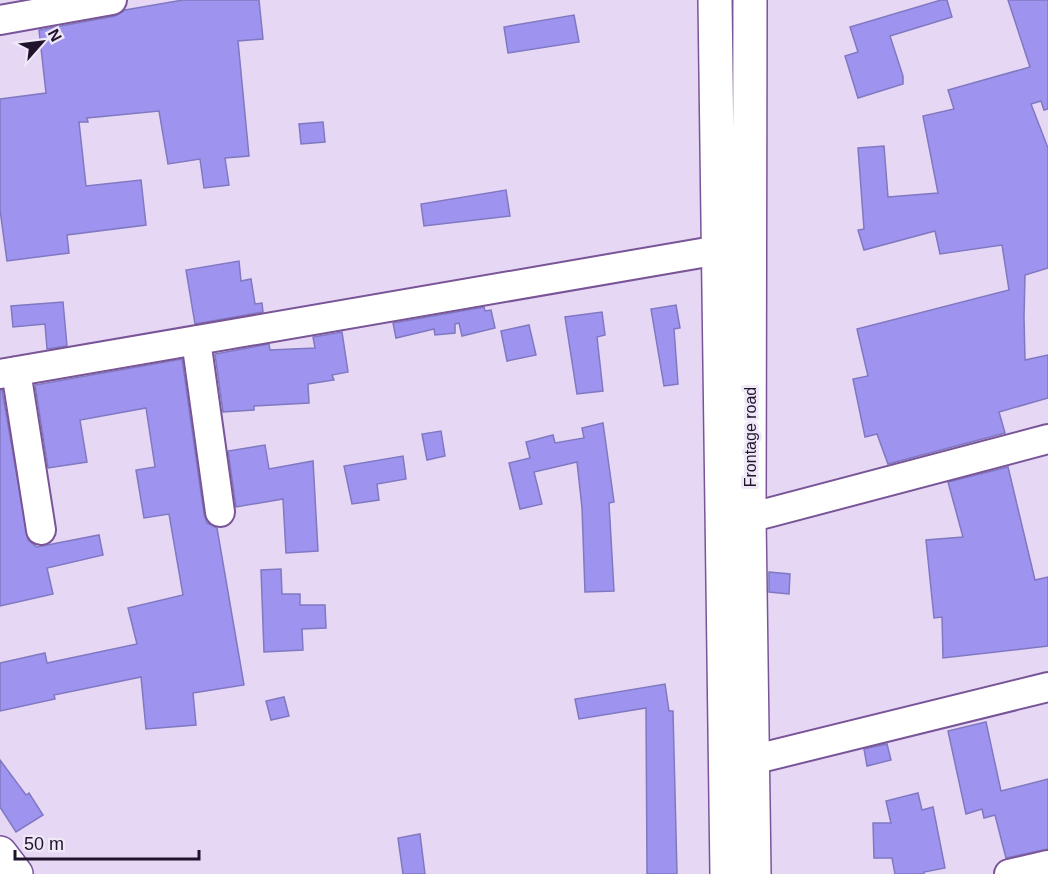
<svg xmlns="http://www.w3.org/2000/svg" width="1048" height="874" viewBox="0 0 1048 874" font-family="Arial,sans-serif">
	<style>
		.building { fill: #9e94f0; stroke: #8078c1; stroke-width: 1.5 }
		.lines { fill: none; stroke-linecap: round; stroke-linejoin: round }
		.minor-casing { stroke: #795598; stroke-width: 32 }
		.tertiary-casing { stroke: #795598; stroke-width: 36 }
		.secondary-casing { stroke: #795598; stroke-width: 36 }
		.minor { stroke: #fff; stroke-width: 28 }
		.tertiary { stroke: #fff; stroke-width: 33 }
		.secondary { stroke: #fff; stroke-width: 33 }
		.labels { text-anchor: middle; stroke-width: 6; stroke-linejoin: round; paint-order: stroke }
		.street-label { font-size: 16px; fill: #21122e; stroke: #efe8f7 }
	</style>
	<rect width="100%" height="100%" fill="#e6d7f5"/>
	<path class="building" d="M 183,0 L 259,0 L 263,39 L 238,41 L 249,156 L 225,158 L 229,185 L 204,188 L 200,159 L 168,164 L 159,111 L 87,118 L 88,122 L 79,122 L 86,186 L 141,180 L 146,225 L 67,235 L 69,253 L 7,261 L 0,210 L 0,99 L 46,93 L 39,30 L 115,16 L 125,10 Z
		M 941,0 L 947,0 L 952,17 L 890,36 L 903,76 L 903,84 L 858,98 L 845,56 L 858,52 L 850,27 Z
		M 1008,0 L 1048,0 L 1048,109 L 1044,110 L 1041,101 L 1031,104 L 1048,148 L 1048,268 L 1025,275 L 1024,317 L 1025,360 L 1048,355 L 1048,398 L 999,412 L 1005,433 L 888,464 L 877,434 L 865,437 L 853,379 L 868,376 L 857,329 L 1009,290 L 1002,245 L 940,254 L 935,231 L 864,250 L 858,230 L 864,229 L 858,148 L 884,146 L 888,197 L 938,193 L 923,116 L 954,109 L 948,90 L 1030,67 Z
		M 574,15 L 579,42 L 508,53 L 504,27 Z
		M 323,122 L 325,142 L 301,144 L 299,124 Z
		M 506,190 L 510,216 L 424,226 L 421,204 Z
		M 239,261 L 241,281 L 251,279 L 255,304 L 262,303 L 263,312 L 195,324 L 186,270 Z
		M 63,302 L 67,346 L 47,349 L 45,324 L 13,327 L 11,306 Z
		M 676,305 L 680,328 L 674,329 L 678,384 L 664,386 L 651,309 Z
		M 484,307 L 485,311 L 491,310 L 495,328 L 462,336 L 459,323 L 455,324 L 455,333 L 435,335 L 434,329 L 396,338 L 393,323 Z
		M 602,312 L 605,335 L 597,337 L 603,391 L 577,394 L 565,317 Z
		M 529,325 L 536,355 L 507,361 L 501,331 Z
		M 342,332 L 348,372 L 332,375 L 334,380 L 308,384 L 309,403 L 254,406 L 254,410 L 223,412 L 215,354 L 269,344 L 270,350 L 315,348 L 313,337 Z
		M 182,359 L 204,514 L 207,523 L 217,528 L 244,685 L 193,693 L 196,725 L 146,729 L 141,677 L 54,695 L 55,699 L 0,711 L 0,663 L 45,653 L 47,663 L 137,644 L 128,608 L 183,595 L 169,514 L 144,518 L 136,470 L 155,467 L 146,408 L 80,420 L 87,462 L 48,468 L 35,385 Z
		M 0,390 L 2,390 L 28,540 L 37,547 L 99,535 L 103,555 L 47,568 L 53,594 L 0,606 Z
		M 603,423 L 614,502 L 609,503 L 614,591 L 585,592 L 582,508 L 577,462 L 534,472 L 542,504 L 520,509 L 509,463 L 530,458 L 526,442 L 553,435 L 555,443 L 584,438 L 582,428 Z
		M 441,431 L 445,456 L 427,460 L 422,434 Z
		M 265,445 L 269,469 L 313,461 L 318,551 L 286,553 L 283,499 L 236,507 L 228,451 Z
		M 403,456 L 406,479 L 377,484 L 379,500 L 352,504 L 344,466 Z
		M 1008,467 L 1035,580 L 1048,577 L 1048,646 L 943,658 L 942,617 L 934,618 L 926,540 L 963,537 L 948,482 Z
		M 281,569 L 282,594 L 300,594 L 300,605 L 325,605 L 326,628 L 302,629 L 303,650 L 264,652 L 261,570 Z
		M 769,572 L 790,574 L 789,594 L 769,592 Z
		M 665,684 L 669,711 L 673,711 L 677,874 L 647,874 L 646,708 L 579,719 L 575,699 Z
		M 284,697 L 289,716 L 271,720 L 266,701 Z
		M 986,722 L 1001,791 L 1048,779 L 1048,849 L 1006,858 L 995,815 L 984,818 L 982,809 L 966,814 L 948,731 Z
		M 887,744 L 891,760 L 867,766 L 864,749 Z
		M 0,760 L 26,795 L 29,793 L 43,815 L 16,832 L 0,807 Z
		M 918,793 L 922,810 L 933,807 L 945,868 L 924,872 L 924,874 L 895,874 L 892,858 L 874,858 L 873,823 L 891,823 L 886,801 Z
		M 420,834 L 425,874 L 403,874 L 398,838 Z"/>
	<g class="lines">
		<g class="minor-casing">
			<path id="minor" d="M 0,20 L 112,0
				M 196,340 L 220,512
				M 16,371 L 41,530
				M 0,374 L 719,250
				M 749,518 L 1048,439
				M 752,760 L 1048,687
				M 1009,874 L 1048,865"/>
		</g>
		<g class="tertiary-casing">
			<path id="tertiary" d="M 0,853 L 16,874"/>
		</g>
		<g class="secondary-casing">
			<path id="secondary" d="M 715,0 L 727,874
				M 750,0 L 749,518 L 754,874"/>
		</g>
		<use href="#minor" class="minor"/>
		<use href="#tertiary" class="tertiary"/>
		<use href="#secondary" class="secondary"/>
	</g>
	<g class="labels">
		<g class="street-label">
			<text transform="translate(750 437) rotate(-90)" y="6">Frontage road</text>
		</g>
	</g>
	<g transform="translate(42 42) rotate(62)" stroke="#efe8f7" stroke-width="4.5" paint-order="stroke">
	<path d="M0-4.5L10 22L0 15L-10 22Z" fill="#21122e"/>
	<text y="-9" font-size="16" font-weight="bold" text-anchor="middle" fill="#21122e">N</text>
	</g>
	<path d="M15 850v9h184v-9" fill="none" stroke="#21122e" stroke-width="3"/>
	<text x="24" y="850" font-size="18" fill="#21122e" stroke="#efe8f7" stroke-width="4.5" paint-order="stroke">50 m</text>
</svg>
